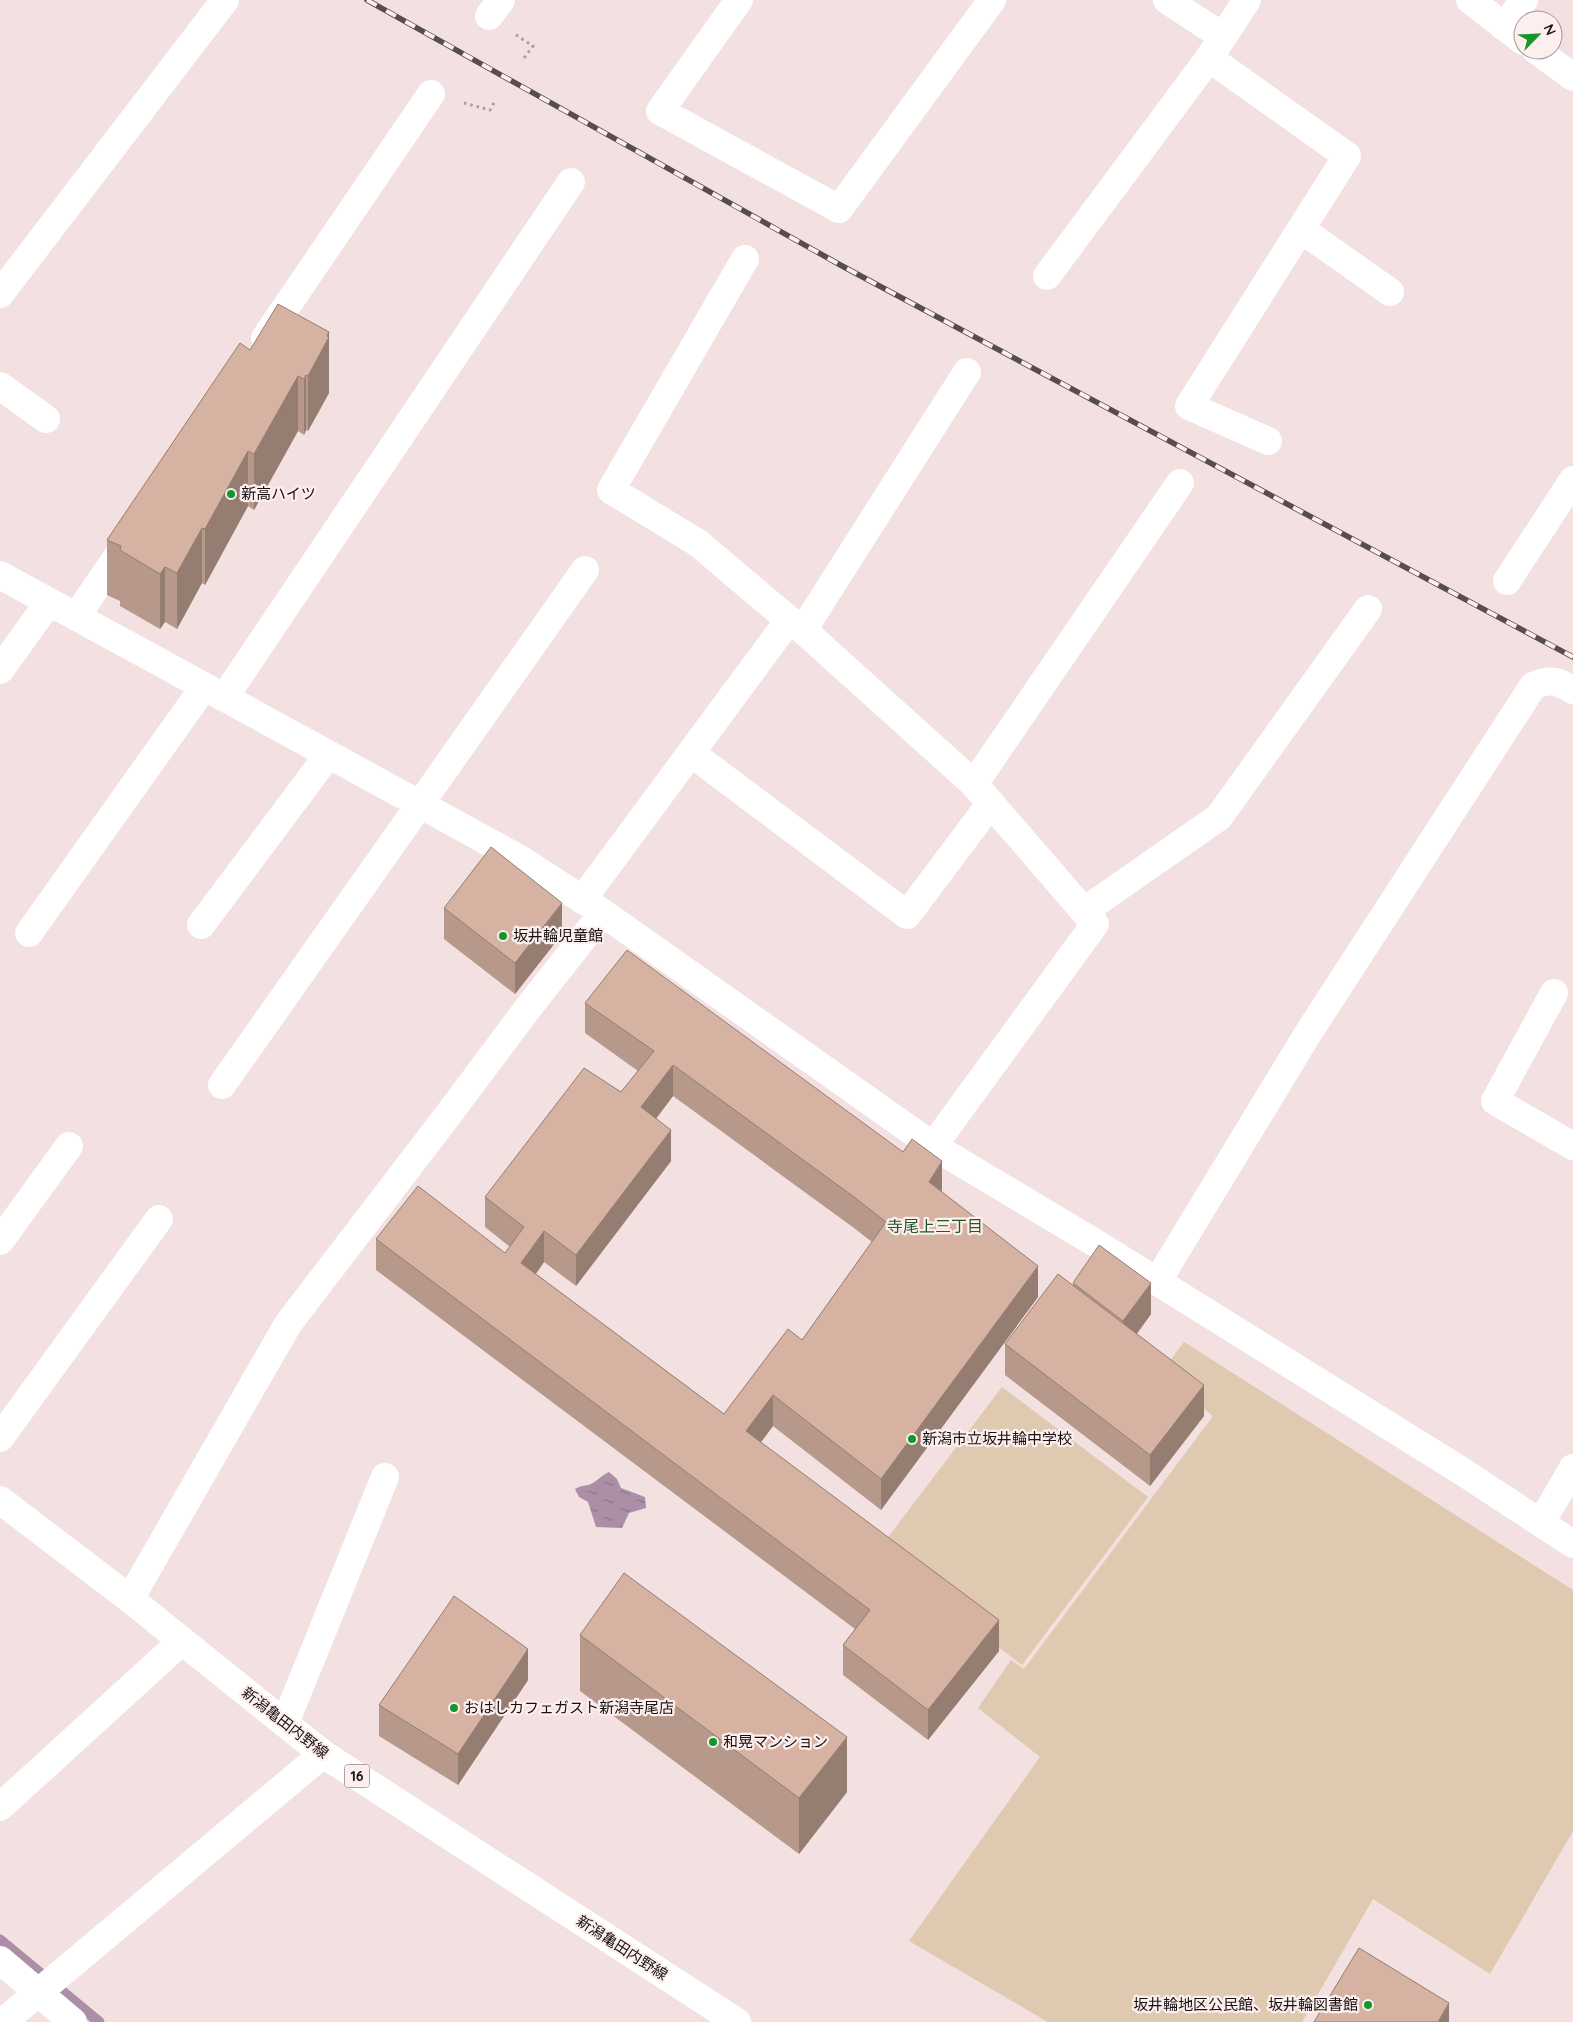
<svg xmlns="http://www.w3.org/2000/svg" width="1573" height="2022" viewBox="0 0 1573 2022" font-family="Quicksand,'Noto Sans JP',sans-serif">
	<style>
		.pitch { fill: #dfc9b0 }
		.water { fill: url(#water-ripples) }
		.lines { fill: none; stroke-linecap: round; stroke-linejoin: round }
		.stream { stroke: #ac8fa7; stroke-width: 11 }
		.path { stroke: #a99c9b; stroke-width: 3; stroke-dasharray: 2.5 4; stroke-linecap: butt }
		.street { stroke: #fff; stroke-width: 28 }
		.primary { stroke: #fff; stroke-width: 28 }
		.rail-casing { stroke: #564d4d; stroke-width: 5.5 }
		.rail { stroke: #fdefee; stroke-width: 4; stroke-dasharray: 11; stroke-linecap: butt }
		.wall { fill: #b7998b; fill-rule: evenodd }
		.shaded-wall { fill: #957d71 }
		.building { fill: #d5b2a2; stroke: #957d71; fill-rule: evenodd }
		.poi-dot { fill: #13962a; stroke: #fdefee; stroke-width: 2 }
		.labels { text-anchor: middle; stroke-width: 4.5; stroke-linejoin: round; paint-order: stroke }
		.shield { fill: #fdefee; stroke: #5c5453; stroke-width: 1 }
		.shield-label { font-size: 14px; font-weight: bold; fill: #171111 }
		.poi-label { font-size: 15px; fill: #171111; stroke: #fdefee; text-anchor: start }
		.street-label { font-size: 15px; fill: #171111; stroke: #fdefee }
		.neighbourhood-label { font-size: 16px; fill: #205724; stroke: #fdefee }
	</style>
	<defs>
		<pattern id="water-ripples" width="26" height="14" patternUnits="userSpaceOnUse" patternTransform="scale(1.25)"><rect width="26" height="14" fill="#ac8fa7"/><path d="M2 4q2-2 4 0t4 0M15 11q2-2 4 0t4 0" fill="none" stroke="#8b7387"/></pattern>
	</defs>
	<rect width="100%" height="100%" fill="#f2e1e0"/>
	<path class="pitch" d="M 1184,1342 L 1573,1590 L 1573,1831 L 1490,1974 L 1373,1899 L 1302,2022 L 1048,2022 L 909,1941 L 1040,1757 L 978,1708 L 1011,1660 L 1024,1669 L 1213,1416 L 1160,1374 Z
		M 1002,1387 L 1148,1497 L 1022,1665 L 876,1553 Z"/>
	<path class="water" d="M 609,1472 L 617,1479 L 621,1488 L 645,1497 L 646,1508 L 629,1513 L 622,1528 L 596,1527 L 588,1502 L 579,1497 L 575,1489 C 582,1485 586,1486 591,1484 C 597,1481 602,1475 609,1472 Z"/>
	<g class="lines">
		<path class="stream" d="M 0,1940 L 99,2022"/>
		<path class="path" d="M 516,35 L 533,46 L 524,58
			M 464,103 L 490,110 L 495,101"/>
		<path class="street" d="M 739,0 L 660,111 L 839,209 L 992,0
			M 1167,0 L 1222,36
			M 1470,0 L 1523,41
			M 489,16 L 501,0
			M 1504,27 L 1524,0
			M 1536,50 L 1573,77
			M 1209,58 L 1347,156 L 1189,406 L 1268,441
			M 1302,230 L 1390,292
			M 745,259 L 611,490 L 698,543 L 789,620 L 803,630 L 974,784 L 1095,924 L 933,1146
			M 1047,276 L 1209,58 L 1247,0
			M 0,294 L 225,0
			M 265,338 L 431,94
			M 0,386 L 46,419
			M 0,575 L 520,859 L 603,913 L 933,1146 L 1097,1244 L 1463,1472 L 1573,1544
			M 1507,581 L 1573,480
			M 76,617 L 127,542
			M 803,630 L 967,372
			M 0,670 L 49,602
			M 224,698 L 571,182
			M 691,753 L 907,915 L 991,803
			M 974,784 L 1180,483
			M 582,900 L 789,620
			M 1084,911 L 1219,817 L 1368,609
			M 201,925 L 328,755
			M 29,933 L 204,687
			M 1554,993 L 1495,1101 L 1573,1146
			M 222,1085 L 585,570
			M 0,1241 L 69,1146
			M 1157,1282 L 1307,1035 L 1533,686 C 1551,678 1557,681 1573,690
			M 0,1438 L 159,1219
			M 1541,1523 L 1573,1468
			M 130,1599 L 288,1324 L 448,1115 L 528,1008 L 603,913
			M 285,1723 L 385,1477
			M 0,1807 L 182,1641
			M 0,1960 L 73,2022
			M 3,2022 L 323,1754"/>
		<path class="primary" d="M 0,1500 L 130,1599 L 323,1754 L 737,2022"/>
		<g class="rail-casing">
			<path id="rail" d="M 367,0 L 844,267 L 1573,657"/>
		</g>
		<use href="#rail" class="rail"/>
	</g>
	<path class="wall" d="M 329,332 L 329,393 L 308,431 L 306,430 L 304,435 L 298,431 L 254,510 L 248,506 L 205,585 L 202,583 L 177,629 L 165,622 L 160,629 L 120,606 L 120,601 L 107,595 L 107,540 L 250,350 Z
		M 444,908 L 562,934 L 515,994 L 444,939 Z
		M 585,1003 L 942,1192 L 1038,1297 L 881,1510 L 773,1426 L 761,1442 L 999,1651 L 928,1740 L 843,1675 L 843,1645 L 855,1629 L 376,1270 L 376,1239 L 505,1253 L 510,1247 L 485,1227 L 485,1197 L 621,1092 L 638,1071 L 585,1033 ZM 673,1096 L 854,1228 L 872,1242 L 802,1340 L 724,1414 L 536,1274 L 544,1262 L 576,1286 L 671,1161 L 656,1119 Z
		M 1073,1283 L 1151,1314 L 1137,1334 L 1204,1416 L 1150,1486 L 1005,1375 L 1005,1344 L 1073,1285 Z
		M 580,1635 L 847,1792 L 799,1854 L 580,1691 Z
		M 528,1680 L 458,1785 L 379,1736 L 379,1705 Z"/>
	<path class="shaded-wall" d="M 329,332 L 329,393 L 308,431 L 308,376 Z
		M 306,375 L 306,430 L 304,435 L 304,379 Z
		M 298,376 L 298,431 L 254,510 L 254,454 Z
		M 248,451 L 248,506 L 205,585 L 205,529 Z
		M 202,528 L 202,583 L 177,629 L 177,573 Z
		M 165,567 L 165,622 L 160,629 L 160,574 Z
		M 562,903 L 562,934 L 515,994 L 515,963 Z
		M 673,1065 L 673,1096 L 641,1138 L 641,1107 Z
		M 671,1130 L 671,1161 L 576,1286 L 576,1255 Z
		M 942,1161 L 942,1192 L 929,1182 Z
		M 544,1231 L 544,1262 L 521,1294 L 521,1263 Z
		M 1038,1266 L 1038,1297 L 881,1510 L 881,1479 Z
		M 1151,1283 L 1151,1314 L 1123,1352 L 1123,1321 Z
		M 1204,1385 L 1204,1416 L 1150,1486 L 1150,1455 Z
		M 773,1395 L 773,1426 L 746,1462 L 746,1431 Z
		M 999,1620 L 999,1651 L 928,1740 L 928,1710 Z
		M 528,1649 L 528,1680 L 458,1785 L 458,1754 Z
		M 847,1737 L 847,1792 L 799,1854 L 799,1798 Z
		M 1449,2003 L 1449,2022 L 1438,2022 Z"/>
	<path class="building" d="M 278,304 L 329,332 L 327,336 L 329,337 L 308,376 L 306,375 L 304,379 L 298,376 L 254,454 L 248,451 L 205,529 L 202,528 L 177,573 L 165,567 L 160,574 L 120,550 L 121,546 L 107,540 L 240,343 L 250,350 Z
		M 491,847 L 562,903 L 515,963 L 444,908 Z
		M 627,950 L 903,1152 L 912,1139 L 942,1161 L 929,1182 L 1038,1266 L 881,1479 L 773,1395 L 746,1431 L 999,1620 L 928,1710 L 843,1645 L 870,1610 L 376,1239 L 418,1186 L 505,1253 L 524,1227 L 485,1197 L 584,1068 L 621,1092 L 654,1051 L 585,1003 ZM 673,1065 L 854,1197 L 886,1222 L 802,1340 L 788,1329 L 724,1414 L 521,1263 L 544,1231 L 576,1255 L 671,1130 L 641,1107 Z
		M 1099,1245 L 1151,1283 L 1123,1321 L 1073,1283 Z
		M 1058,1274 L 1204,1385 L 1150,1455 L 1005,1344 Z
		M 624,1573 L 847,1737 L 799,1798 L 580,1635 Z
		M 454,1596 L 528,1649 L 458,1754 L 379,1705 Z
		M 1359,1948 L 1449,2003 L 1438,2022 L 1314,2022 Z"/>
	<g class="poi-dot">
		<circle cx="231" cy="494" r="5"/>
		<circle cx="503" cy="936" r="5"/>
		<circle cx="912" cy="1439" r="5"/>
		<circle cx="454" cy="1708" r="5"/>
		<circle cx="713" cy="1742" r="5"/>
		<circle cx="1368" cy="2005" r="5"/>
	</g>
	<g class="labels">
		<rect class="shield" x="344.5" y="1764.5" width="25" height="23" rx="4"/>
		<g class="shield-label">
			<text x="357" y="1781">16</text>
		</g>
		<g class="poi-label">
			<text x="241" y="499">新高ハイツ</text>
			<text x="513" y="941">坂井輪児童館</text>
			<text x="922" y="1444">新潟市立坂井輪中学校</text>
			<text x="464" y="1713">おはしカフェガスト新潟寺尾店</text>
			<text x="723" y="1747">和晃マンション</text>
			<text x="1358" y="2010" text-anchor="end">坂井輪地区公民館、坂井輪図書館</text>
		</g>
		<g class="street-label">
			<text transform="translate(285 1723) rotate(38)" y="5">新潟亀田内野線</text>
			<text transform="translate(622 1948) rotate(33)" y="5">新潟亀田内野線</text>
		</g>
		<g class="neighbourhood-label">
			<text x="935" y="1232">寺尾上三丁目</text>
		</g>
	</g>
	<g transform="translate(1538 35) rotate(66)"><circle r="24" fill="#fdefee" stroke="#a19696"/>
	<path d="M0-4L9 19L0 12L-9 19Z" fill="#13962a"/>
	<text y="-8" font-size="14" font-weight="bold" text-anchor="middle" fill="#171111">N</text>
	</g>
</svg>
